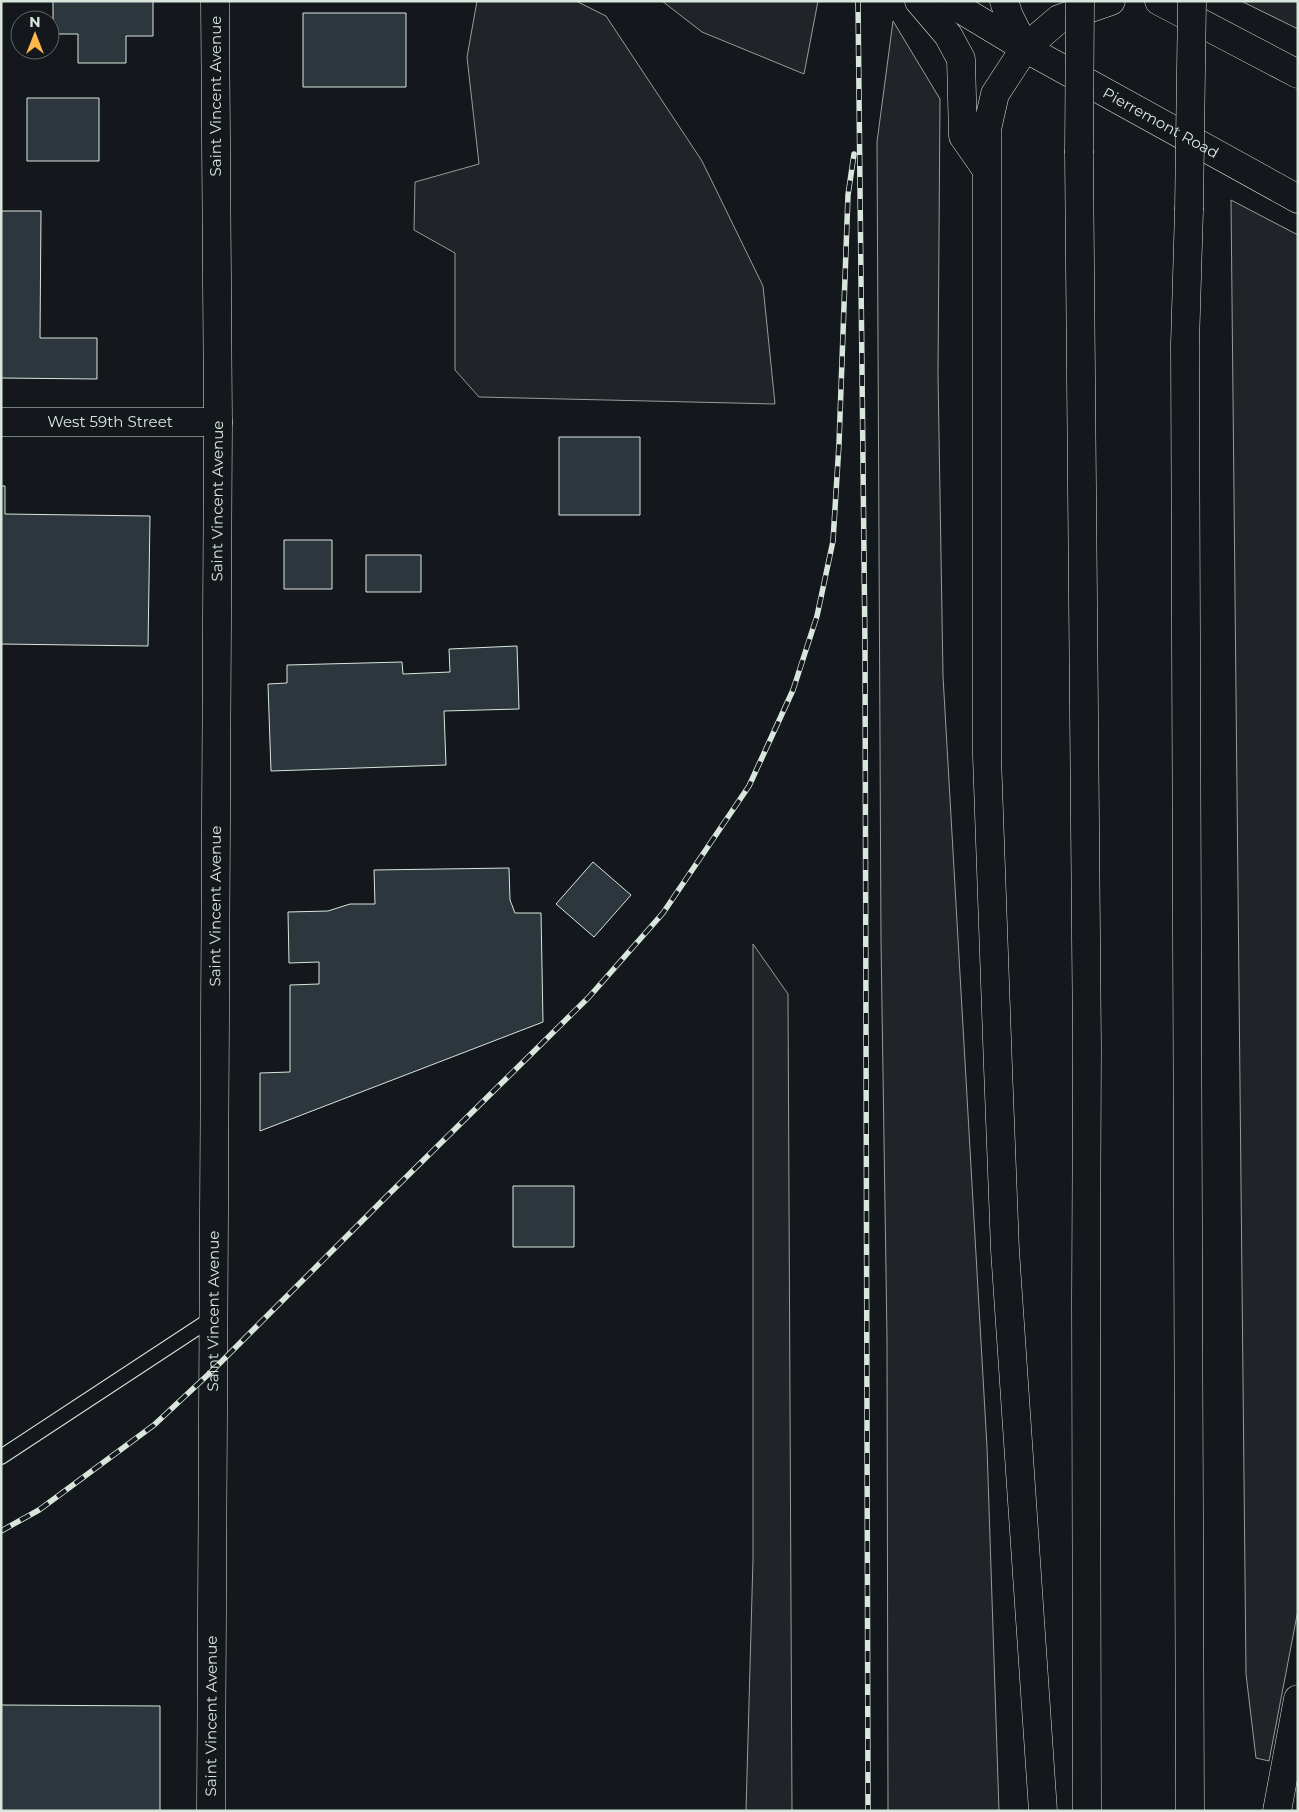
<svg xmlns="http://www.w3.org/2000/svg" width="1299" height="1812" viewBox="0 0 1299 1812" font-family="Montserrat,sans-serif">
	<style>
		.green { fill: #202428; stroke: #939e99 }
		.building { fill: #2c363c; stroke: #d8e6dc }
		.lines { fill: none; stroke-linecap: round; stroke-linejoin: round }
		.lane-casing { stroke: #d8e6dc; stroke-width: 16 }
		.street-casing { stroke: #d8e6dc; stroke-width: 29 }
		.secondary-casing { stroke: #d8e6dc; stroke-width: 29 }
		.highway-casing { stroke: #d8e6dc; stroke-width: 29 }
		.lane { stroke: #14181c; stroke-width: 14 }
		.street { stroke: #14181c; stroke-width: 28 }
		.secondary { stroke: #14181c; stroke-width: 28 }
		.highway { stroke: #14181c; stroke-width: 28 }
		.rail-casing { stroke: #d8e6dc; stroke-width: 5.5 }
		.rail { stroke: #14181c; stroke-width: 4; stroke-dasharray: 11; stroke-linecap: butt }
		.highway-bridge-casing { stroke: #d8e6dc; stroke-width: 29; stroke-linecap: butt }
		.highway-bridge { stroke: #14181c; stroke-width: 28 }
		.labels { text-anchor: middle; stroke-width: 4; stroke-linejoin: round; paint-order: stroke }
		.street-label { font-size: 15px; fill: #d8e6dc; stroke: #14181c }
	</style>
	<rect width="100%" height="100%" fill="#14181c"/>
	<path class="green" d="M 477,1 L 576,1 L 606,16 L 702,161 L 763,286 L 775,404 L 479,397 L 455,370 L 455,253 L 414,230 L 415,182 L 479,164 L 467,57 Z
		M 662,1 L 818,1 L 804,74 L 702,32 Z
		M 1241,1 L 1298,1 L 1298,29 Z
		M 893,21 L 940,99 L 938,374 L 943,676 L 987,1447 L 999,1811 L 888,1811 L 887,1338 L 881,941 L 877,142 Z
		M 1231,200 L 1298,235 L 1298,1610 L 1269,1761 L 1256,1758 L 1246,1674 Z
		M 753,944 L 788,994 L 792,1811 L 746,1811 L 753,1559 Z"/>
	<path class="building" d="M 53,1 L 153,1 L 153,36 L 126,36 L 126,63 L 78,63 L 78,34 L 53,34 Z
		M 303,13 L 406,13 L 406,87 L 303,87 Z
		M 27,98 L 99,98 L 99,161 L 27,161 Z
		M 1,211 L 41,211 L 40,338 L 97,338 L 97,379 L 1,378 Z
		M 559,437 L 640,437 L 640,515 L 559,515 Z
		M 1,486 L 5,486 L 5,514 L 150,516 L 148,646 L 1,644 Z
		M 284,540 L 332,540 L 332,589 L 284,589 Z
		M 366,555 L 421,555 L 421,592 L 366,592 Z
		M 517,646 L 519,709 L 444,711 L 446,765 L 271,771 L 268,684 L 287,683 L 287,665 L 402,662 L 403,674 L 450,672 L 449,649 Z
		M 593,862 L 631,895 L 594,937 L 556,904 Z
		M 509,868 L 510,900 L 515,913 L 541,913 L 543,1022 L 260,1131 L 260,1073 L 290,1072 L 290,985 L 319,984 L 319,962 L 289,963 L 288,912 L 328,911 L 350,904 L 375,904 L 374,870 Z
		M 513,1186 L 574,1186 L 574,1247 L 513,1247 Z
		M 1,1705 L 160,1706 L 160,1811 L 1,1811 Z"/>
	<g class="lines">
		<g class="lane-casing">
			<path id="lane" d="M 1,1457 L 214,1317"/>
		</g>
		<g class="street-casing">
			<g id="street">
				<path id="s1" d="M 1,422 L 218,422"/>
			</g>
		</g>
		<g class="secondary-casing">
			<g id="secondary">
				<path id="s2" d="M 947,1 L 1025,48 L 1298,199"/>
				<path d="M 1159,1 L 1298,74"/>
				<path id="s3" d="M 211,1811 L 218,422 L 215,1"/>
			</g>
		</g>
		<g class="highway-casing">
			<path id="highway" d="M 919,1 L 948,35 L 961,59 L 963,136 L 986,169
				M 1004,1 L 1009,16 L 1025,48
				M 1079,153 L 1087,1047 L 1086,1300 L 1087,1811
				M 1189,210 L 1185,344 L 1190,1811
				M 1043,1811 L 1005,1250 L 998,1067 L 987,756 L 987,129 L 995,94 L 1025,48 L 1059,19 L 1111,1
				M 1277,1811 L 1298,1699"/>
		</g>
		<use href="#lane" class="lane"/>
		<use href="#street" class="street"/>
		<use href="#secondary" class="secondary"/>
		<use href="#highway" class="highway"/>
		<g class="rail-casing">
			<path id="rail" d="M 858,1 L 865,648 L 868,1811
				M 1,1531 L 39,1510 L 154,1425 L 213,1370 L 387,1196 L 589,997 L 663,913 L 749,786 L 793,690 L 817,616 L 833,541 L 839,444 L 848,195 L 854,154"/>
		</g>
		<use href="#rail" class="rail"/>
		<g class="highway-bridge-casing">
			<path id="highway-bridge" d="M 1079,153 L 1080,1
				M 1189,210 L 1192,1"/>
		</g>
		<use href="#highway-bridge" class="highway-bridge"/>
	</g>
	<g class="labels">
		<g class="street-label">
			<text transform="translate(216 96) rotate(-90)" y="5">Saint Vincent Avenue</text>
			<text dy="5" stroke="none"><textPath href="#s2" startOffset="246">Pierremont Road</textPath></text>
			<text dy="5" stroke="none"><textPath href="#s1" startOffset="109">West 59th Street</textPath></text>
			<text dy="5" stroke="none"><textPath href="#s3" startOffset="1310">Saint Vincent Avenue</textPath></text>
			<text dy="5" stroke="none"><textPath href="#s3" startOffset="905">Saint Vincent Avenue</textPath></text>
			<text dy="5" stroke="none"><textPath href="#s3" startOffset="500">Saint Vincent Avenue</textPath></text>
			<text dy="5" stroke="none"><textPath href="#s3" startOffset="95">Saint Vincent Avenue</textPath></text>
		</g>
	</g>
	<rect width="1299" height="1812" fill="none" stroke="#d8e6dc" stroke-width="5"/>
	<g transform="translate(35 35)"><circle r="24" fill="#14181c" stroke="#626a69"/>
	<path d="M0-4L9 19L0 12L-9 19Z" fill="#ffb74d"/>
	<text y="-8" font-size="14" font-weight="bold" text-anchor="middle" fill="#d8e6dc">N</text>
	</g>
</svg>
